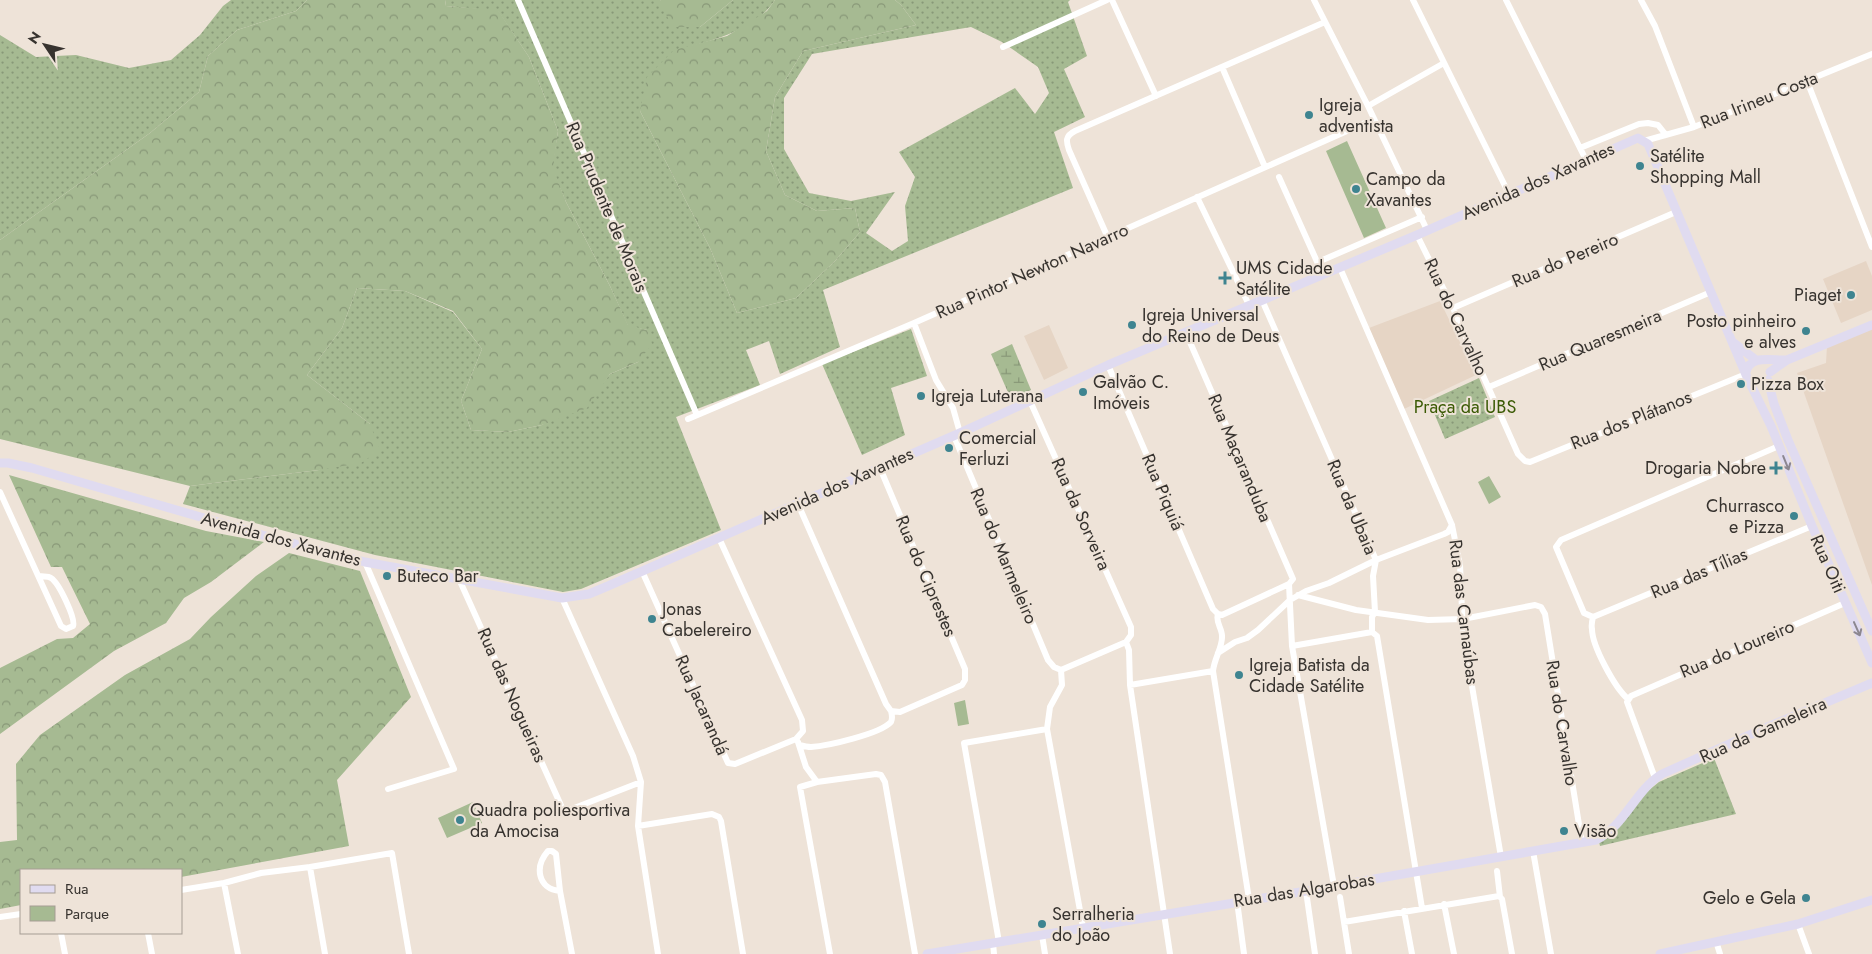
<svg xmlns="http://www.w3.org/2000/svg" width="1872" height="954" viewBox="0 0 1872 954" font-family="Jost,sans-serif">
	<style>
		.built { fill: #e6d5c5 }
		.green { fill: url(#green-dots); fill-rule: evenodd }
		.forest { fill: url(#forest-crowns) }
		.wetland { fill: url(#wetland-marsh) }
		.pitch { fill: #a6ba92 }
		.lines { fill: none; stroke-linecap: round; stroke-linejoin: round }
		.street { stroke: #fff; stroke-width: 6 }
		.secondary { stroke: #e0dbf0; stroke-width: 9 }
		.oneway { stroke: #8c8790 }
		.poi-dot { fill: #3e8490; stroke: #eee3d8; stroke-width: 2 }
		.labels { text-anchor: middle; stroke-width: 4; stroke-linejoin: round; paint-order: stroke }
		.street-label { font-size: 18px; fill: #37332f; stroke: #eee3d8 }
		.poi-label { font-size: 18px; fill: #37332f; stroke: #eee3d8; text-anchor: start }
		.park-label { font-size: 18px; fill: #3a5a04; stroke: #eee3d8 }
	</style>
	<defs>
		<pattern id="green-dots" width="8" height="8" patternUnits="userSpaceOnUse" patternTransform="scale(1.25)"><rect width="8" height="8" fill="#a6ba92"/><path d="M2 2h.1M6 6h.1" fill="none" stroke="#889878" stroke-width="1.8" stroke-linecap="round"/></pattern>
		<pattern id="forest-crowns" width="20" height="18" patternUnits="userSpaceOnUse" patternTransform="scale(1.25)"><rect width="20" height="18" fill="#a6ba92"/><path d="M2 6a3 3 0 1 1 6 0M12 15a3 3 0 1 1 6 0" fill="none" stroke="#889878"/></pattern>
		<pattern id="wetland-marsh" width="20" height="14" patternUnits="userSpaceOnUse" patternTransform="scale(1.25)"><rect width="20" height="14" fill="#a6ba92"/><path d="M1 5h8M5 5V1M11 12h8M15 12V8" fill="none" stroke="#889878"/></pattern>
	</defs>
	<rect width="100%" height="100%" fill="#eee3d8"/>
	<path class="built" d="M 1866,261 L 1872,276 L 1872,310 L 1841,323 L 1823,279 Z
		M 1440,301 L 1476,375 L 1404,409 L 1369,328 Z
		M 1049,325 L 1068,368 L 1044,380 L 1024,336 Z
		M 1872,329 L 1872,585 L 1797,373 L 1826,363 L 1827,346 Z"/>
	<path class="green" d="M 231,0 L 307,0 L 296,11 L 237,30 L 208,56 L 199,92 L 150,133 L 0,240 L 0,35 L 36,57 L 76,55 L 129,68 L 171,60 L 200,35 L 223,6 Z
		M 445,0 L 661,0 L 660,2 L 700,27 L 733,0 L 775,0 C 754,32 709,41 674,51 L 640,111 L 710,248 L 737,313 L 796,298 L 835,261 L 860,232 L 855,208 L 817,211 L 785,195 L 766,151 L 775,97 L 803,51 L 916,25 L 901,5 L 895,0 L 1070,0 L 1068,2 L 1087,56 L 1064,69 L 1085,117 L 1054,132 L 1073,188 L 823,290 L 840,347 L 780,374 L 769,341 L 746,350 L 760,385 L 676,417 L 721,530 L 581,589 L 563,592 L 375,555 L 183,504 L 190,486 L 319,470 L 370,424 L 307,375 L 342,328 L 357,288 L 405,291 L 453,312 L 482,349 L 461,401 L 471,430 L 508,432 L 542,425 L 599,388 L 610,374 L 638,362 L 647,330 L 628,326 L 610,286 L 566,202 L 552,168 L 558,131 L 529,57 L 498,11 L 446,6 ZM 971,27 L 1002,42 L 1038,67 L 1049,93 L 1035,114 L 1015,88 L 899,152 L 915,177 L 905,206 L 908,241 L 892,251 L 866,233 L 895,192 L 851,201 L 809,193 L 784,149 L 784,98 L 812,54 Z
		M 911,329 L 927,376 L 891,388 L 905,435 L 862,455 L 822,364 Z
		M 1479,378 L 1495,417 L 1445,439 L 1429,401 Z
		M 1714,758 L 1736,814 L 1600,846 L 1599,842 L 1649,790 L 1659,782 Z"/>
	<path class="forest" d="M 307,0 L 445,0 L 446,6 L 498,10 L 529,57 L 558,131 L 553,168 L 566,202 L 610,286 L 628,325 L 647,330 L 652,344 L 638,362 L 610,374 L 587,408 L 542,425 L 508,432 L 471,430 L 461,401 L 482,349 L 453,311 L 405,291 L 357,288 L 342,328 L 307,375 L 370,424 L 380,450 L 361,463 L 319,470 L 190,486 L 0,439 L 0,240 L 150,133 L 199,92 L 208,56 L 237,30 L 296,11 Z
		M 661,0 L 733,0 L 700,27 L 673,27 L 659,2 Z
		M 775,0 L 895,0 L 901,5 L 916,25 L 803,51 L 775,97 L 766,151 L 785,195 L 817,211 L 855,208 L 860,232 L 835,261 L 796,298 L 737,313 L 710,248 L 640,111 L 647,77 L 674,50 L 727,36 L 767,11 Z
		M 9,475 L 206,531 L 264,542 L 211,582 L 184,598 L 166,623 L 114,651 L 0,734 L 0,668 L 57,639 L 73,638 L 90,624 L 62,567 L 51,567 Z
		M 289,553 L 360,571 L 411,697 L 337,780 L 349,846 L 181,877 L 181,870 L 21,870 L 21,905 L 0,909 L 0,842 L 17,840 L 16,764 L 40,735 L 125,675 L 190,639 L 211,617 L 256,576 Z"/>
	<path class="wetland" d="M 1012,344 L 1031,390 L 1011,399 L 991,354 Z"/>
	<path class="pitch" d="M 1347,141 L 1386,228 L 1364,238 L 1326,151 Z
		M 1489,476 L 1501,497 L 1489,504 L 1478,482 Z
		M 965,700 L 969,724 L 958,726 L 954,703 Z
		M 473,802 L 482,823 L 447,838 L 438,818 Z"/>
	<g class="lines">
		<path class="street" d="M 518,0 L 697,415
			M 1112,0 L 1156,96
			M 1314,0 L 1368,106 L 1427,230
			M 1413,0 L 1509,194
			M 1506,0 L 1586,160
			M 1641,0 L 1655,26 L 1694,127
			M 1003,47 L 1107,0
			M 1222,67 L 1265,167
			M 1807,81 L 1872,247
			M 1368,106 L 1444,63
			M 1644,141 L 1694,127 L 1872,54
			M 1580,148 L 1639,124 L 1648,123 L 1658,125 L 1666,135
			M 1279,177 L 1323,275
			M 1197,197 L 1249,305
			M 1417,235 L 1453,308 L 1518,454 L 1525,461 L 1530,462 L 1746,374
			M 1108,238 L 1069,150 C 1066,141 1065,136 1075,131 L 1325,22
			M 1318,262 L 1422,217
			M 1340,268 L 1452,525 L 1460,565 L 1463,633 L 1501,857
			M 1262,300 L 1376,560 L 1373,576 L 1375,612 L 1372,617 L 1372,632 L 1377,636 L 1422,908
			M 1453,308 L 1676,212
			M 914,323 L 936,380 L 953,408 L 960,433
			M 1108,365 L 1213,609 L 1218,614 L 1222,615 L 1289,584 L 1293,579 L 1186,333
			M 1489,387 L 1711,292
			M 1030,401 L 1131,627 L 1131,635 L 1126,642 L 1061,670
			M 688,419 L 914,323 L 1374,119
			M 954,436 L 1048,660 L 1054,667 L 1061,670
			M 1779,446 L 1561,540 L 1556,547 L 1584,613 L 1593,617 L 1812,526
			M 0,492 L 61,626 L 66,629 L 73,626 C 76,619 59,583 51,578 C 48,576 43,577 39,576
			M 798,504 L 886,704 L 891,711 L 900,712 L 962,685 L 965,680 L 965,669 L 880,468
			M 365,562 L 454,769 L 388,789
			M 642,571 L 728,763 L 735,764 L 796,739 L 803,731 L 802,720 L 719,538
			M 459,579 L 564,812 L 641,782
			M 1289,584 L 1292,646 L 1334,886
			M 1298,595 L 1356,610 L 1428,620 L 1463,619 L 1535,605 L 1541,607 L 1545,614 L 1582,843
			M 562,598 L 633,756 L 641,782 L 638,826 L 658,954
			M 1218,614 C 1215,622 1222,628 1222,636 C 1223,646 1214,659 1213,671 L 1249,899
			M 1593,617 C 1592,621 1591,625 1592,629 C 1592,646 1615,688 1628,699
			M 1126,642 L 1129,650 L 1130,685 L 1170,954
			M 1292,646 L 1372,632
			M 1218,653 L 1235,642 L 1247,638 L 1258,630 L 1290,600 L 1306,591 L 1329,583 L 1376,560 L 1444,534 L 1448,532 L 1452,525
			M 1061,670 L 1062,685 L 1050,707 L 1047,729 L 1083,927
			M 1130,685 L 1213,671
			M 798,742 L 806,767 L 817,782
			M 799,745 C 803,746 807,747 811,747 C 827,746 880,734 891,722 C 893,718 892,715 891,711
			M 1655,778 L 1627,702 L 1631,696 L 1845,603
			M 638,826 L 712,814 L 719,817 L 721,821 L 743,954
			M 1533,851 L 1551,954
			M 310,867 L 325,954
			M 1497,871 L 1500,897
			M 224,883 L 238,954
			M 181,890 L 224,883 L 261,873 L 310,867 L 392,853 L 409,954
			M 560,891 C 538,889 534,867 548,851 L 552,851 L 556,854 L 560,891 L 572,954
			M 1306,891 L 1315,954
			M 1340,897 L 1349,954
			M 1237,901 L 1244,954
			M 1444,904 L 1454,954
			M 1404,911 L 1412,954
			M 0,917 L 21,914
			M 1344,922 L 1499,896 L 1502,899 L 1512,954
			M 1798,924 L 1809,954
			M 61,933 L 65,954
			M 148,933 L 152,954
			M 1042,935 L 1045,954
			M 1716,941 L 1720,954
			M 999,942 L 964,743 L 1047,729
			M 993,943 L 994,954
			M 830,954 L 800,787 L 817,782 L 876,774 L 881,775 L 885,782 L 915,954"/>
		<path class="secondary" d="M 1734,343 L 1756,360
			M 1746,372 C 1750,354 1773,361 1787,360
			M 1770,372 L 1787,360 L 1872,325
			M 1768,380 L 1774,404 L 1788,440 L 1872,631
			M 0,463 L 8,463 L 32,468 L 276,539 L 365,562 L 562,598 L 589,594 L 608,586 L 960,433 L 1108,365 L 1417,235 L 1638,138 L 1648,144 L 1747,377 L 1771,426 L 1812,526 L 1872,663
			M 927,954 L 1306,891 L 1596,840 C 1625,826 1635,790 1662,774 L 1765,728 L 1872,683
			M 1660,954 L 1798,924 L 1872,900"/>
	</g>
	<defs><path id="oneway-shaft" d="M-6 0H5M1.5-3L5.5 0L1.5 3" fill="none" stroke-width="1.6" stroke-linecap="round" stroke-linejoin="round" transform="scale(1.25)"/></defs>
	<g class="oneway">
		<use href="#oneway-shaft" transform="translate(1786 463) rotate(68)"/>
		<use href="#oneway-shaft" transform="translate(1857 629) rotate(66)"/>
	</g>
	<g class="poi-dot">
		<circle cx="1309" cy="115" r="5"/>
		<circle cx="1640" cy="166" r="5"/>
		<circle cx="1356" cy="189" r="5"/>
		<path d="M1222.5 270.5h5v5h5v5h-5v5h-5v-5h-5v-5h5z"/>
		<circle cx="1851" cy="295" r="5"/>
		<circle cx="1132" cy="325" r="5"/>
		<circle cx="1806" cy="331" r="5"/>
		<circle cx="1741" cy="384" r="5"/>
		<circle cx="1083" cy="392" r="5"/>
		<circle cx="921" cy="396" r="5"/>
		<circle cx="949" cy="448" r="5"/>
		<path d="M1773.5 460.5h5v5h5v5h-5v5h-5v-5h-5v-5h5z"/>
		<circle cx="1794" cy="516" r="5"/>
		<circle cx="387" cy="576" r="5"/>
		<circle cx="652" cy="619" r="5"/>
		<circle cx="1239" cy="675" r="5"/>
		<circle cx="460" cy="820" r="5"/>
		<circle cx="1564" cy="831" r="5"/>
		<circle cx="1806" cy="898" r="5"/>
		<circle cx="1042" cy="924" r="5"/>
	</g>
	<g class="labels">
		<g class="street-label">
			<text transform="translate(1759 100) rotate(-22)" y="6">Rua Irineu Costa</text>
			<text transform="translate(1538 181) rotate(-24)" y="6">Avenida dos Xavantes</text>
			<text transform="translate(607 207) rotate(67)" y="6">Rua Prudente de Morais</text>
			<text transform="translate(1565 260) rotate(-23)" y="6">Rua do Pereiro</text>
			<text transform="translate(1032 271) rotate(-24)" y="6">Rua Pintor Newton Navarro</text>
			<text transform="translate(1456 317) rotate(65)" y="6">Rua do Carvalho</text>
			<text transform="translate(1600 340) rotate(-23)" y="6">Rua Quaresmeira</text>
			<text transform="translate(1631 420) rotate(-22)" y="6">Rua dos Plátanos</text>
			<text transform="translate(1240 458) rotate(67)" y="6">Rua Maçaranduba</text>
			<text transform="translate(837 486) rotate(-24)" y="6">Avenida dos Xavantes</text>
			<text transform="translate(1163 492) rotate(67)" y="6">Rua Piquiá</text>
			<text transform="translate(1352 507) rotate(67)" y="6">Rua da Ubaia</text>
			<text transform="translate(1081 514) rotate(66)" y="6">Rua da Sorveira</text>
			<text transform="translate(281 539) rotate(15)" y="6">Avenida dos Xavantes</text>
			<text transform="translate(1004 556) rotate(67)" y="6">Rua do Marmeleiro</text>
			<text transform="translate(1828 564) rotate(66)" y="6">Rua Oiti</text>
			<text transform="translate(1699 573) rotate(-23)" y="6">Rua das Tílias</text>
			<text transform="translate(926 576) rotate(67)" y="6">Rua do Ciprestes</text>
			<text transform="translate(1464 612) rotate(83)" y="6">Rua das Carnaúbas</text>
			<text transform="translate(1737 649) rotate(-23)" y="6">Rua do Loureiro</text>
			<text transform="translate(512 695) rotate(66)" y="6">Rua das Nogueiras</text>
			<text transform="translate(702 705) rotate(66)" y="6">Rua Jacarandá</text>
			<text transform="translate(1562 723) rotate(81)" y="6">Rua do Carvalho</text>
			<text transform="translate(1763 730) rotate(-24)" y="6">Rua da Gameleira</text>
			<text transform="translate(1304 890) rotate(-9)" y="6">Rua das Algarobas</text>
		</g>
		<g class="poi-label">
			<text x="1319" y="111">Igreja<tspan x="1319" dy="21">adventista</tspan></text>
			<text x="1650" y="162">Satélite<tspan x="1650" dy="21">Shopping Mall</tspan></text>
			<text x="1366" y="185">Campo da<tspan x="1366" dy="21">Xavantes</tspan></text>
			<text x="1236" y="274">UMS Cidade<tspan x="1236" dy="21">Satélite</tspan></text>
			<text x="1841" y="301" text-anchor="end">Piaget</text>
			<text x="1142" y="321">Igreja Universal<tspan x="1142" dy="21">do Reino de Deus</tspan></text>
			<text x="1796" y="327" text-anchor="end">Posto pinheiro<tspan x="1796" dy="21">e alves</tspan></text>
			<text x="1093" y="388">Galvão C.<tspan x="1093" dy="21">Imóveis</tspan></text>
			<text x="1751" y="390">Pizza Box</text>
			<text x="931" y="402">Igreja Luterana</text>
			<text x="959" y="444">Comercial<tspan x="959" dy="21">Ferluzi</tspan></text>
			<text x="1766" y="474" text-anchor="end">Drogaria Nobre</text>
			<text x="1784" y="512" text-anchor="end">Churrasco<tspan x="1784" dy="21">e Pizza</tspan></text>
			<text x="397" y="582">Buteco Bar</text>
			<text x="662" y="615">Jonas<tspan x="662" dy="21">Cabelereiro</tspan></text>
			<text x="1249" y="671">Igreja Batista da<tspan x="1249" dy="21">Cidade Satélite</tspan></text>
			<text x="470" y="816">Quadra poliesportiva<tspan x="470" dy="21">da Amocisa</tspan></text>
			<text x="1574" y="837">Visão</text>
			<text x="1796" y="904" text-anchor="end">Gelo e Gela</text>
			<text x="1052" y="920">Serralheria<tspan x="1052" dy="21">do João</tspan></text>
		</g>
		<g class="park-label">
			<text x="1465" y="413">Praça da UBS</text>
		</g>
	</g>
	<rect x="20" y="869" width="162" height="65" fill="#eee3d8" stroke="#a59d94"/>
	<rect x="30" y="885" width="25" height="8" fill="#e0dbf0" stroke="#a59d94"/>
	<text x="65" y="894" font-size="15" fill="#37332f">Rua</text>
	<rect x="30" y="906" width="25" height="15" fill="#a6ba92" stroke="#a59d94"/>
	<text x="65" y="919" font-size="15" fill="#37332f">Parque</text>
	<g transform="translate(45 45) rotate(305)" stroke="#eee3d8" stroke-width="4" paint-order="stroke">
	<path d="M0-4L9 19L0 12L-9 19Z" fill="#37332f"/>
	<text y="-8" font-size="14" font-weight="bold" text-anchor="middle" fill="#37332f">N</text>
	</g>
</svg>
